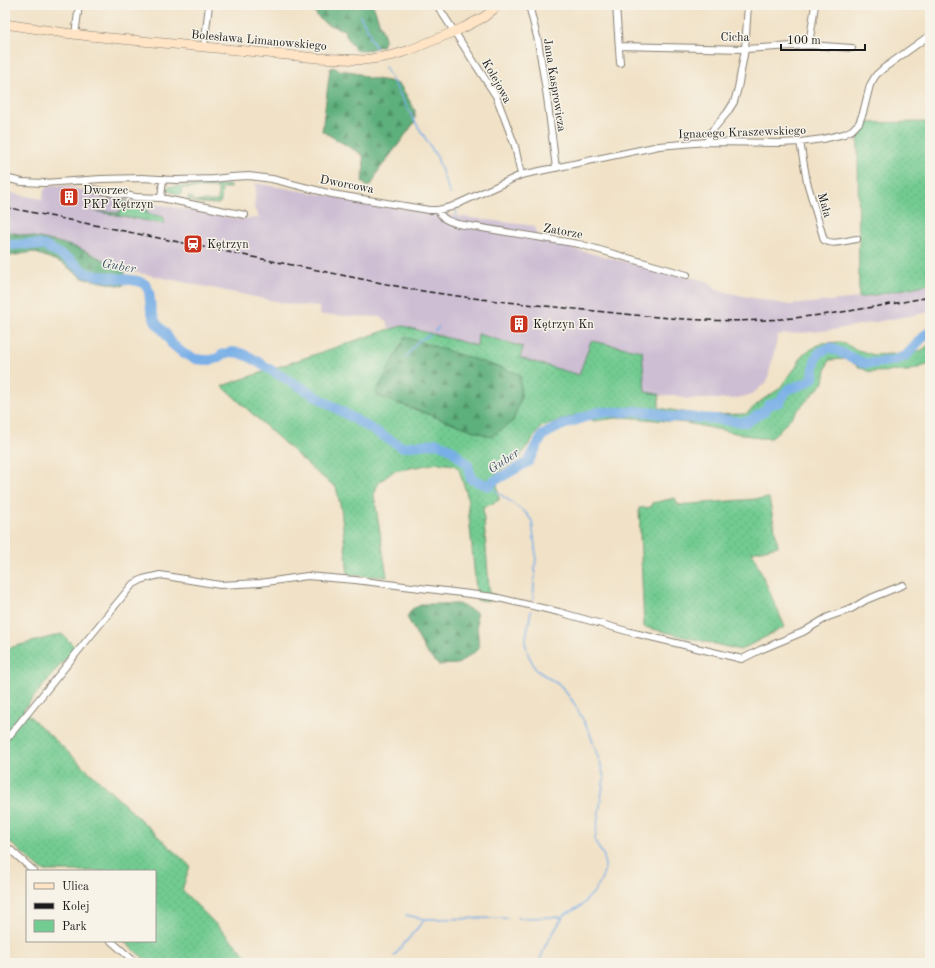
<svg xmlns="http://www.w3.org/2000/svg" width="935" height="968" viewBox="0 0 935 968" font-family="'Old Standard TT',serif">
	<style>
		.industrial { fill: #cdbed3 }
		.green { fill: url(#green-dots); stroke: #477456 }
		.forest { fill: url(#forest-firs); stroke: #3c664c }
		.lines { fill: none; stroke-linecap: round; stroke-linejoin: round }
		.stream { stroke: #78afe7; stroke-width: 1.5 }
		.river { stroke: #78afe7; stroke-width: 10 }
		.street-casing { stroke: #867f72; stroke-width: 8 }
		.secondary-casing { stroke: #867f72; stroke-width: 10 }
		.street { stroke: #fff; stroke-width: 6 }
		.secondary { stroke: #ffe4c6; stroke-width: 9 }
		.rail { stroke: #1c1c1c; stroke-width: 1.5; stroke-dasharray: 6 3; stroke-linecap: butt }
		.labels { text-anchor: middle; stroke-width: 3; stroke-linejoin: round; paint-order: stroke }
		.street-label { font-size: 12px; fill: #1c1c1c; stroke: #f7f3e8 }
		.poi-label { font-size: 12px; fill: #1c1c1c; stroke: #f7f3e8; text-anchor: start }
		.water-label { font-size: 13px; font-style: italic; fill: #41576d; stroke: #f7f3e8 }
	</style>
	<defs>
		<pattern id="green-dots" width="8" height="8" patternUnits="userSpaceOnUse"><rect width="8" height="8" fill="#72cb91"/><path d="M2 2h.1M6 6h.1" fill="none" stroke="#62ae7c" stroke-width="1.8" stroke-linecap="round"/></pattern>
		<pattern id="forest-firs" width="22" height="20" patternUnits="userSpaceOnUse"><rect width="22" height="20" fill="#5daf7b"/><path d="M5 1l3.5 6h-7zM16 11l3.5 6h-7z" fill="#4c8e64"/></pattern>
	</defs>
	<rect width="100%" height="100%" fill="#f7f3e8"/>
	<filter id="ink" filterUnits="userSpaceOnUse"><feTurbulence type="fractalNoise" baseFrequency=".025" numOctaves="2"/><feDisplacementMap in="SourceGraphic" scale="8" xChannelSelector="R" yChannelSelector="G"/><feConvolveMatrix kernelMatrix="1 2 1 2 8 2 1 2 1" color-interpolation-filters="sRGB"/></filter>
	<filter id="wash" filterUnits="userSpaceOnUse"><feTurbulence type="fractalNoise" baseFrequency=".012" numOctaves="4" result="noise"/><feDisplacementMap in="SourceGraphic" scale="16" xChannelSelector="R" yChannelSelector="G"/><feGaussianBlur stdDeviation="0.9" result="paint"/><feColorMatrix in="noise" values="0 0 0 0 0 0 0 0 0 0 0 0 0 0 0 0 0 1.4 0 .05"/><feComposite in="paint" operator="in"/></filter>
	<g filter="url(#wash)">
		<rect width="100%" height="100%" fill="#f1e2c7"/>
		<path class="industrial" d="M 255,183 L 417,211 L 535,226 L 538,240 L 654,269 L 707,281 L 719,291 L 789,305 L 859,298 L 930,284 L 930,312 L 833,330 L 778,335 L 767,382 L 751,395 L 732,399 L 687,399 L 675,395 L 601,398 L 506,368 L 388,327 L 388,322 L 382,317 L 320,315 L 319,307 L 289,304 L 125,270 L 81,249 L 58,242 L 5,231 L 5,192 L 42,199 L 45,188 L 53,185 L 67,186 L 91,193 L 179,208 L 238,219 L 259,218 L 254,208 L 256,187 Z"/>
		<path class="green" d="M 930,122 L 930,284 L 859,298 L 858,140 L 864,123 Z
			M 230,185 L 230,188 L 222,188 L 221,202 L 218,204 C 208,203 194,205 187,198 L 188,197 L 192,197 L 193,201 L 218,201 L 218,188 L 182,188 L 181,195 L 168,191 L 168,187 L 176,186 L 191,186 Z
			M 123,201 L 135,203 L 135,207 L 140,207 L 141,204 L 147,205 L 147,210 L 148,211 L 145,211 L 145,213 L 164,217 L 163,224 L 95,211 L 119,213 L 121,209 L 130,210 L 130,207 L 123,206 L 123,207 L 121,207 L 122,202 Z
			M 403,326 L 477,346 L 478,334 L 523,347 L 520,358 L 579,375 L 591,341 L 642,351 L 645,392 L 659,394 L 659,408 L 701,415 L 746,414 L 762,400 L 779,389 L 796,367 L 803,354 L 822,343 L 841,342 L 855,349 L 874,355 L 911,353 L 922,350 L 930,344 L 930,364 L 908,371 L 870,372 L 859,367 L 847,359 L 829,360 L 826,369 L 824,382 L 772,438 L 760,438 L 687,423 L 624,417 L 593,421 L 588,411 L 541,427 L 519,458 L 496,473 L 499,500 L 483,508 L 490,601 L 477,600 L 467,495 L 459,470 L 454,465 L 438,463 L 394,471 L 378,483 L 374,495 L 387,577 L 348,575 L 341,508 L 336,487 L 316,472 L 222,386 L 387,330 Z
			M 675,498 L 678,505 L 769,498 L 778,546 L 752,552 L 785,627 L 740,650 L 644,627 L 639,508 L 652,507 L 652,503 Z
			M 62,634 L 75,647 L 23,710 L 190,866 L 182,890 L 254,963 L 149,963 L 124,941 L 155,941 L 155,871 L 43,871 L 5,838 L 5,649 Z"/>
		<path class="forest" d="M 311,5 L 373,5 L 385,38 L 382,46 L 365,51 L 355,49 L 348,39 L 344,30 C 326,24 320,24 311,5 Z
			M 333,67 L 339,70 L 355,72 L 368,78 L 389,81 L 400,85 L 415,110 L 415,117 L 414,123 L 398,145 L 378,171 L 372,184 L 367,187 L 362,181 L 364,170 L 363,155 L 322,131 L 330,69 Z
			M 5,231 L 58,242 L 81,249 L 125,270 L 123,286 L 83,278 L 62,263 L 33,252 L 5,257 Z
			M 405,337 L 520,374 L 521,398 L 513,421 L 491,437 L 375,395 Z
			M 423,604 L 458,604 L 476,612 L 479,649 L 458,664 L 438,665 L 426,652 L 407,617 L 412,609 Z"/>
		<g class="lines">
			<path class="stream" d="M 360,16 L 370,33 L 370,38 L 376,48
				M 385,67 L 414,120 L 437,157 L 450,194
				M 456,215 L 457,213 L 456,211
				M 456,218 L 456,220
				M 435,331 L 439,327
				M 405,358 L 418,341 L 430,335
				M 489,486 L 526,513 L 532,521 L 536,555 L 533,601
				M 531,611 L 525,642 L 528,654 L 536,670 L 561,686 L 574,703 L 589,731 L 601,766 L 604,778 L 595,840 L 598,847 L 604,856 L 605,868 L 601,881 L 594,892 L 581,906 L 564,915 L 545,946 L 539,963
				M 406,915 L 425,919 L 508,918
				M 517,918 L 563,917
				M 394,956 L 425,919"/>
			<path class="river" d="M 5,247 L 10,245 L 26,244 L 39,245 L 45,246 L 70,260 L 86,273 L 94,275 L 138,281 L 145,284 L 149,291 L 151,310 L 156,323 L 166,334 L 172,344 L 184,354 L 196,359 L 204,360 L 211,360 L 218,358 L 223,354 L 231,352 L 240,353 L 250,357 L 274,372 L 297,385 L 402,447 L 437,443 L 451,449 L 468,465 L 471,479 L 489,486 L 494,481 L 528,462 L 543,435 L 560,426 L 598,412 L 625,412 L 635,411 L 656,413 L 671,417 L 683,417 L 715,419 L 741,422 L 747,422 L 765,411 L 769,405 L 780,402 L 785,393 L 789,389 L 806,383 L 813,378 C 814,364 814,350 831,348 L 864,363 L 875,363 L 891,361 L 898,359 L 906,356 L 920,340 L 930,331"/>
		</g>
	</g>
	<g filter="url(#ink)">
		<g class="lines">
			<g class="street-casing">
				<path id="street" d="M 437,5 L 496,96 L 515,146 L 521,175
					M 529,5 L 538,41 L 547,97 L 556,168
					M 616,5 L 620,63
					M 75,35 L 79,5
					M 809,45 L 815,5
					M 619,46 L 745,49 L 809,45 L 852,48
					M 204,47 L 209,5
					M 707,142 L 710,133 L 727,113 L 734,102 L 738,88 L 745,49 L 748,5
					M 800,142 L 807,182 L 824,240 C 833,246 847,240 857,239
					M 5,178 L 22,182 L 44,183 L 101,179 L 143,178 L 176,180 L 214,179 L 231,177 L 249,176 L 272,179 L 332,194 L 429,210 L 438,210 L 451,207 L 521,175 L 659,146 L 707,142 L 780,143 L 800,142 L 823,139 L 844,134 L 852,130 L 859,123 L 863,113 L 870,85 L 876,75 L 884,68 L 930,35
					M 85,180 C 85,185 87,187 92,189 L 136,197 L 161,198 L 245,215
					M 161,198 L 163,179
					M 438,210 C 443,220 448,221 458,224 L 579,244 L 687,275
					M 5,741 L 118,602 L 132,585 L 143,579 L 160,575 L 220,585 L 260,583 L 307,576 L 355,580 L 494,597 L 559,612 L 630,632 L 742,659 L 760,650 L 803,632 L 828,617 L 851,609 L 866,600 L 903,585
					M 5,845 L 34,871
					M 111,941 L 136,963"/>
			</g>
			<g class="secondary-casing">
				<path id="secondary" d="M 5,24 L 65,33 L 89,36 L 247,51 L 317,58 L 364,60 L 378,58 L 394,55 L 410,50 L 463,28 L 484,17 L 499,5"/>
			</g>
			<use href="#street" class="street"/>
			<use href="#secondary" class="secondary"/>
			<path class="rail" d="M 5,207 L 411,289 C 469,299 527,304 585,310 C 645,316 705,323 766,320 C 821,317 875,307 930,297"/>
		</g>
	</g>
	<defs>
		<g id="building-square" transform="scale(1)"><rect x="-9" y="-9" width="18" height="18" rx="4" fill="#c8321e" stroke="#f7f3e8"/><path d="M-4-6H4V6H1V3H-1V6H-4ZM-2.5-4.3h1.7v1.8h-1.7ZM.8-4.3h1.7v1.8H.8ZM-2.5-1h1.7V.8h-1.7ZM.8-1h1.7V.8H.8Z" fill="#fff"/></g>
		<g id="station-square" transform="scale(1)"><rect x="-9" y="-9" width="18" height="18" rx="4" fill="#c8321e" stroke="#f7f3e8"/><path d="M-3-6H3Q5-6 5-4V2Q5 4 3 4L4.5 6H3L1.5 4h-3L-3 6H-4.5L-3 4Q-5 4-5 2V-4Q-5-6-3-6ZM-3.5-4v3h7v-3ZM-3.5 1v1.5H-2V1ZM2 1v1.5H3.5V1Z" fill="#fff"/></g>
	</defs>
	<g fill-rule="evenodd">
		<use href="#building-square" x="69" y="197"/>
		<use href="#station-square" x="193" y="244"/>
		<use href="#building-square" x="519" y="324"/>
	</g>
	<g class="labels">
		<g class="street-label">
			<text x="735" y="41">Cicha</text>
			<text transform="translate(259 40) rotate(5)" y="4">Bolesława Limanowskiego</text>
			<text transform="translate(497 81) rotate(61)" y="4">Kolejowa</text>
			<text transform="translate(555 85) rotate(81)" y="4">Jana Kasprowicza</text>
			<text transform="translate(742 132) rotate(-2)" y="4">Ignacego Kraszewskiego</text>
			<text transform="translate(347 184) rotate(11)" y="4">Dworcowa</text>
			<text transform="translate(825 205) rotate(74)" y="4">Mała</text>
			<text transform="translate(563 231) rotate(10)" y="4">Zatorze</text>
		</g>
		<g class="poi-label">
			<text x="83" y="194">Dworzec<tspan x="83" dy="14">PKP Kętrzyn</tspan></text>
			<text x="207" y="248">Kętrzyn</text>
			<text x="533" y="328">Kętrzyn Kn</text>
		</g>
		<g class="water-label">
			<text transform="translate(119 265) rotate(10)" y="5">Guber</text>
			<text transform="translate(503 460) rotate(-34)" y="5">Guber</text>
		</g>
	</g>
	<rect width="935" height="968" fill="none" stroke="#f7f3e8" stroke-width="20"/>
	<rect x="26" y="870" width="130" height="72" fill="#f7f3e8" stroke="#9f9d96"/>
	<rect x="34" y="883" width="20" height="6" fill="#ffe4c6" stroke="#9f9d96"/>
	<text x="62" y="890" font-size="12" fill="#1c1c1c">Ulica</text>
	<rect x="34" y="903" width="20" height="6" fill="#1c1c1c" stroke="#9f9d96"/>
	<text x="62" y="910" font-size="12" fill="#1c1c1c">Kolej</text>
	<rect x="34" y="920" width="20" height="12" fill="#72cb91" stroke="#9f9d96"/>
	<text x="62" y="930" font-size="12" fill="#1c1c1c">Park</text>
	<path d="M781 44v6h84v-6" fill="none" stroke="#1c1c1c" stroke-width="2"/>
	<text x="787" y="44" font-size="12" fill="#1c1c1c" stroke="#f7f3e8" stroke-width="3" paint-order="stroke">100 m</text>
</svg>
